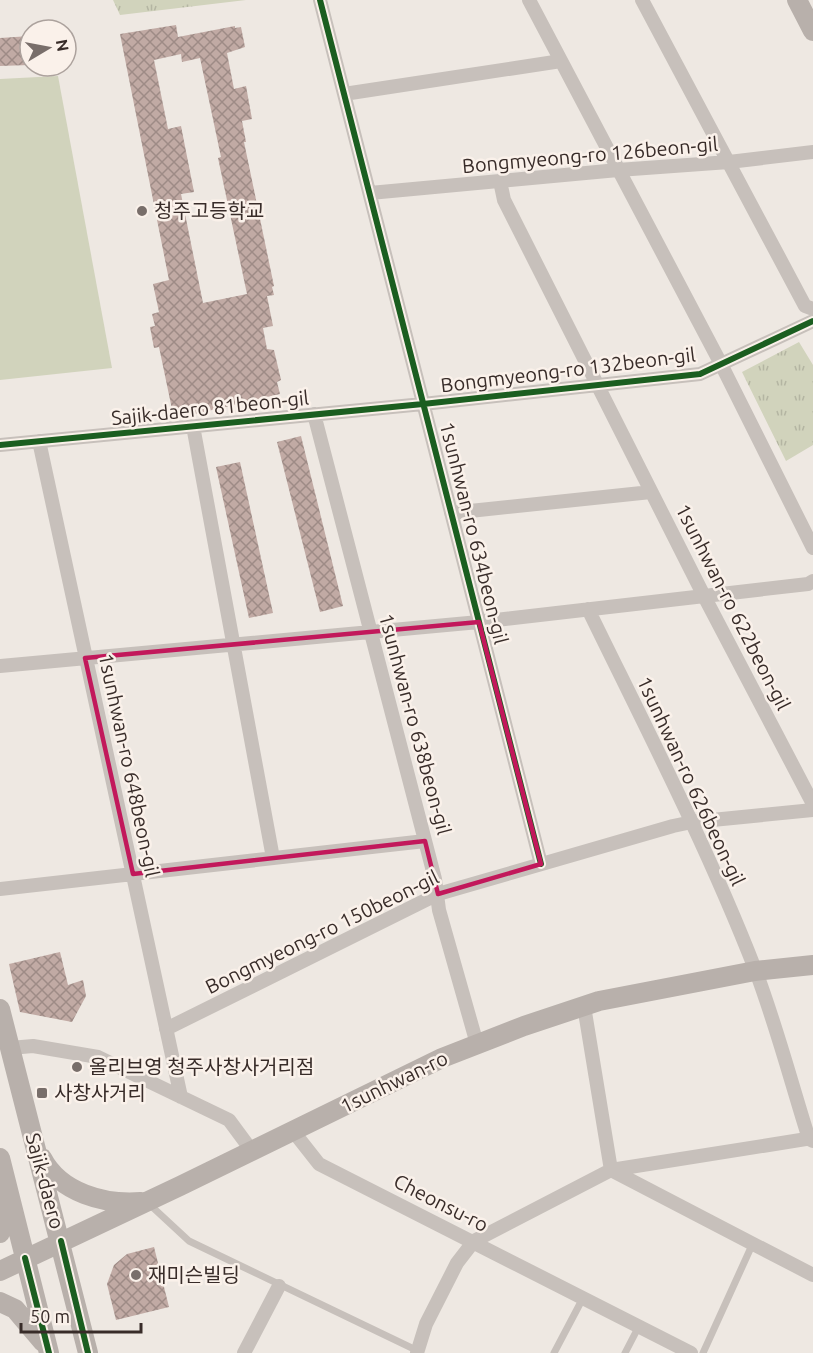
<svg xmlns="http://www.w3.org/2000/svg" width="813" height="1353" viewBox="0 0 813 1353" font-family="Ubuntu,'Noto Sans KR',sans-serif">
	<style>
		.park { fill: url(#park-tufts) }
		.garden { fill: #d1d3bc }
		.building { fill: url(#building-cross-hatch); fill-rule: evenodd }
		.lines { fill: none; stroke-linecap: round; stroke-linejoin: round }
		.lane { stroke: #c7c0bb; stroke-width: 7 }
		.street { stroke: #c7c0bb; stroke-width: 14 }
		.secondary { stroke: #b8b0ab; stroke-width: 20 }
		.cycleway-casing { stroke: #faf1ea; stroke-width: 10 }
		.cycleway { stroke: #1b5e20; stroke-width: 6 }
		.marked { fill: none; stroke: #c2185b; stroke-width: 4.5; stroke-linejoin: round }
		.poi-dot { fill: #786e6a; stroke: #faf1ea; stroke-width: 2 }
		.labels { text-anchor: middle; stroke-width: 5; stroke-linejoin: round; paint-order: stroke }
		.street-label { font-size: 20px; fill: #382c29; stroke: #faf1ea }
		.poi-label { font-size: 20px; fill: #382c29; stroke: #faf1ea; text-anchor: start }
	</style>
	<defs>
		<pattern id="park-tufts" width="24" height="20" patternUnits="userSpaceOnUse" patternTransform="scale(1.5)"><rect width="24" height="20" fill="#d1d3bc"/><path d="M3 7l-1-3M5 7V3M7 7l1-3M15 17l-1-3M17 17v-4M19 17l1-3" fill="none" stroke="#b4b5a2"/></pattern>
		<pattern id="building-cross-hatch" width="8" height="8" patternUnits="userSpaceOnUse" patternTransform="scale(1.5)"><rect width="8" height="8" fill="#c1aaa4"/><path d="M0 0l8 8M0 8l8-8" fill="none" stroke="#9e8b86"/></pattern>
	</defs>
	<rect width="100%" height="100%" fill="#eee8e2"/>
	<path class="park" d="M 113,0 L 246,0 L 120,15 Z
		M 799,342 L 813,365 L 813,445 L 786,461 L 742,372 Z"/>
	<path class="garden" d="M 58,76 L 112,368 L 0,380 L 0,79 Z"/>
	<path class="building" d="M 176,25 L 178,37 L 235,26 L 235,28 L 241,27 L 245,47 L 227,53 L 234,89 L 246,86 L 252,119 L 242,121 L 246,142 L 244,142 L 274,286 L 272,287 L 274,295 L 267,296 L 273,326 L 263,328 L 267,349 L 274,350 L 281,380 L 277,382 L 280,394 L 182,417 L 181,412 L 173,414 L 159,347 L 154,348 L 150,327 L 155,326 L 152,314 L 159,312 L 153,284 L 169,280 L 120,34 ZM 181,54 L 182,62 L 200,58 L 221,157 L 218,158 L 247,294 L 203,303 L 181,194 L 194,192 L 181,126 L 168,129 L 154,60 Z
		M 30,36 L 30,65 L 0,66 L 0,38 Z
		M 301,436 L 343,606 L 320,612 L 277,442 Z
		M 240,462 L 273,613 L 249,618 L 216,467 Z
		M 60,952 L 68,985 L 83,980 L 86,996 L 72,1022 L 20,1012 L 9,964 Z
		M 154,1247 L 169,1307 L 116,1320 L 107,1284 L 114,1265 L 127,1254 Z"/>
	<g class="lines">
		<path class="lane" d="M 148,1203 L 189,1241 L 418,1351
			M 554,1353 L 583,1298
			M 625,1353 L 639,1326
			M 703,1353 L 753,1243"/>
		<path class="street" d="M 320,0 L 541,864
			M 529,0 L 721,364 L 813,548
			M 642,0 L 805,306 L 813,309
			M 344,94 L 561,61
			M 500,181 L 504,200 L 704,596 L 813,804
			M 370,193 L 618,170 L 729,162 L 813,152
			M 314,414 L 435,879 L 439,910 L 477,1044
			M 193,426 L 273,858
			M 39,441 L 181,1097
			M 0,445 L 423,404 L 700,374 L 813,321
			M 451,513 L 651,492
			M 588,609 C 646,728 707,846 755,969 C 776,1024 791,1082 809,1139 L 813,1141
			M 0,666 L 479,622 L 808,584 L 813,581
			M 0,889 L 425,841
			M 584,1006 L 611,1170 L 813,1275
			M 166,1029 L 438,894 L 673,826 L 692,822 L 813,810
			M 10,1048 L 33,1046 L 98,1057 L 229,1120 L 252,1151
			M 293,1131 L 319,1164 L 691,1353
			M 244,1353 L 279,1286
			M 417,1353 L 426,1324 L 457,1263 L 474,1241 L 611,1170 L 813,1138"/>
		<path class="secondary" d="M 797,0 L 813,31
			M 0,1009 L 88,1353
			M 0,1158 L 49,1353
			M 42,1158 C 60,1193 105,1205 141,1202
			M 0,1233 L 9,1199
			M 0,1271 L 180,1186 L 442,1058 L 524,1026 L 599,1001 L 755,971 L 813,965
			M 0,1302 L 15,1309 L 43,1342"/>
		<g class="cycleway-casing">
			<path id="cycleway" d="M 320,0 L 541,864
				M 0,445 L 423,404 L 700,374 L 813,321
				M 61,1241 L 88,1353
				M 25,1258 L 49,1353"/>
		</g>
		<use href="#cycleway" class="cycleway"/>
	</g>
	<path class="marked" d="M 479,622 L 541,864 L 438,894 L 425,841 L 133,874 L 85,658 Z"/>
	<g class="poi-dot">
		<circle cx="142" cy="211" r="6"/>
		<circle cx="77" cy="1067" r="6"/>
		<rect x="36" y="1087" width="12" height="12" rx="3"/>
		<circle cx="136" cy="1275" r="6"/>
	</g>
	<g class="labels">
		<g class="street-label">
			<text transform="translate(590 155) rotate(-5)" y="7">Bongmyeong-ro 126beon-gil</text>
			<text transform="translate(568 370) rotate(-7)" y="7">Bongmyeong-ro 132beon-gil</text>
			<text transform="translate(210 408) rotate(-6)" y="7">Sajik-daero 81beon-gil</text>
			<text transform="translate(474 533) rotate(76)" y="7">1sunhwan-ro 634beon-gil</text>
			<text transform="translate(733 607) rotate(63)" y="7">1sunhwan-ro 622beon-gil</text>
			<text transform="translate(415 724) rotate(75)" y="7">1sunhwan-ro 638beon-gil</text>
			<text transform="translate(129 765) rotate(78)" y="7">1sunhwan-ro 648beon-gil</text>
			<text transform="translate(691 781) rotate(65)" y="7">1sunhwan-ro 626beon-gil</text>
			<text transform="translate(322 932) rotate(-26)" y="7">Bongmyeong-ro 150beon-gil</text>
			<text transform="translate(394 1082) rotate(-26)" y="7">1sunhwan-ro</text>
			<text transform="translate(45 1181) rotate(75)" y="7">Sajik-daero</text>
			<text transform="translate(441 1203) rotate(27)" y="7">Cheonsu-ro</text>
		</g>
		<g class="poi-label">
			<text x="154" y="218">청주고등학교</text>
			<text x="89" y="1074">올리브영 청주사창사거리점</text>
			<text x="54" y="1100">사창사거리</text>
			<text x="148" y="1282">재미슨빌딩</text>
		</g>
	</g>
	<g transform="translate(48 48) rotate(80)"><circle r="28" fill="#faf1ea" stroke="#aca29d" stroke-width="1.5"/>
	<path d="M0-4.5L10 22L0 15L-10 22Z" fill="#786e6a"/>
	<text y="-9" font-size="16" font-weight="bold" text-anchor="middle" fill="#382c29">N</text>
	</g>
	<path d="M21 1323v9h120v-9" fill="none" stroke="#382c29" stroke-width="3"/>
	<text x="30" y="1323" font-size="18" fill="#382c29" stroke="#faf1ea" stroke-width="4.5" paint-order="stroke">50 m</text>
</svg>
